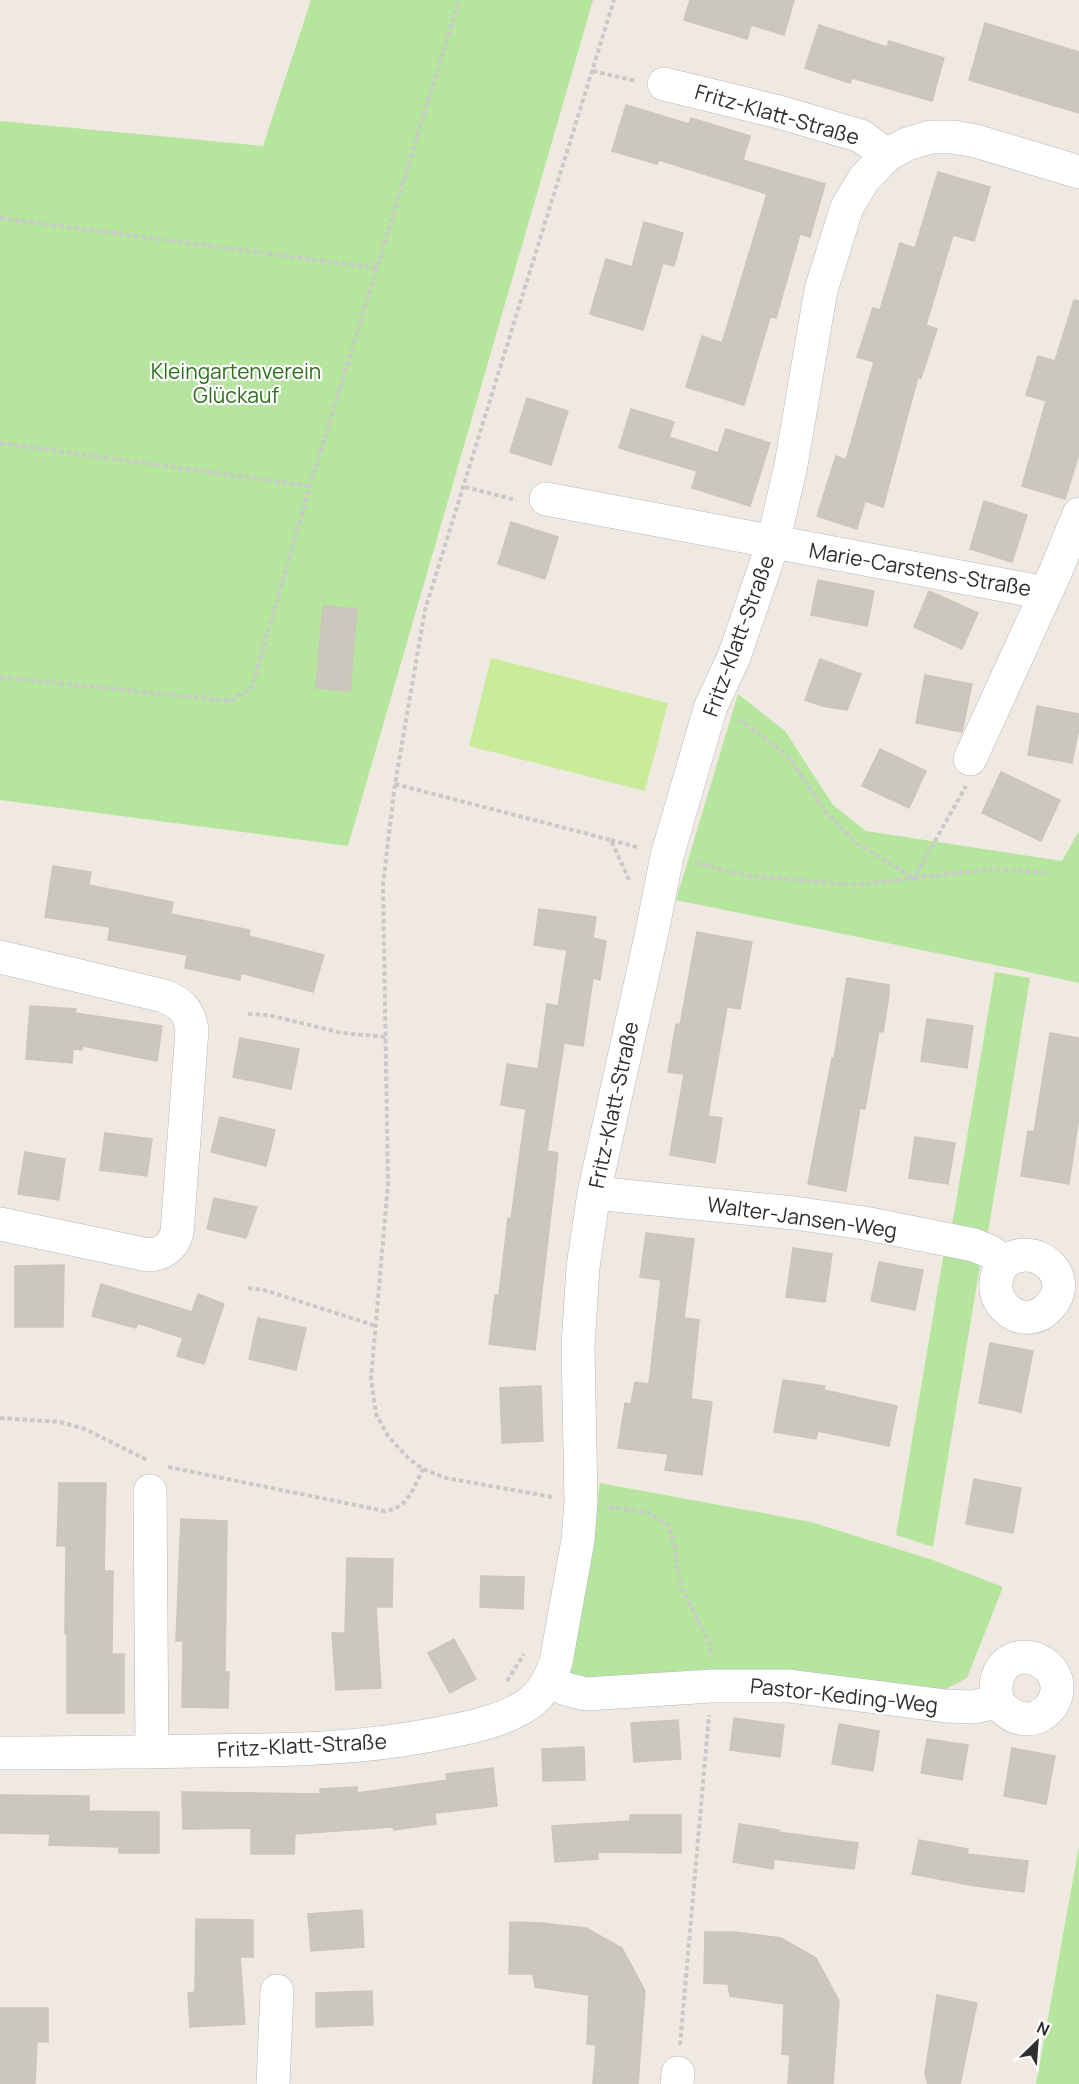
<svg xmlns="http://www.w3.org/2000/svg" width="1079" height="2084" viewBox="0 0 1079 2084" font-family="Manrope,sans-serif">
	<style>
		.green { fill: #b6e59e }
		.pitch { fill: #c9ec9a }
		.building { fill: #cbc7bf; stroke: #cbc5ba; stroke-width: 1.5 }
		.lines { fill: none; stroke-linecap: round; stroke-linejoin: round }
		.minor-casing { stroke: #b4b7c1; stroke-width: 34 }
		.path { stroke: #c9c9c9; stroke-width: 4; stroke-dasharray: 4.5 3; stroke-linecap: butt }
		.minor { stroke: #fff; stroke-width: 33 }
		.labels { text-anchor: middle; stroke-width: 4.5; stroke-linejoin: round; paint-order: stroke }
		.street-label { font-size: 21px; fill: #2e2e2e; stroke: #fff }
		.park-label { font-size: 21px; fill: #2c6e1b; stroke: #fff }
	</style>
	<rect width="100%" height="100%" fill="#efe9e1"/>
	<path class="green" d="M 311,0 L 593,0 L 348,846 L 0,800 L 0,121 L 263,146 Z
		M 738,694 L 785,731 L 833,805 L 866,831 L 1062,861 L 1079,831 L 1079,983 L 1015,969 L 676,900 Z
		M 995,972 L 1030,978 L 988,1232 L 952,1226 Z
		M 944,1252 L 965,1258 L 980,1266 L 933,1547 L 896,1535 Z
		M 600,1483 L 811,1522 L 933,1560 L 1003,1587 L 967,1678 L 936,1694 L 575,1683 L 568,1675 Z
		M 1079,1846 L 1079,2084 L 1036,2084 Z"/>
	<path class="pitch" d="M 491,658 L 668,703 L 645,791 L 469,746 Z"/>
	<path class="building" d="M 690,0 L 794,0 L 784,35 L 751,25 L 747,39 L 684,20 Z
		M 985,23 L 1079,52 L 1079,113 L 969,80 Z
		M 819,25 L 887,47 L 889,41 L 944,58 L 932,101 L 852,78 L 850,83 L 805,68 Z
		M 626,105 L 689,124 L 691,118 L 750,136 L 743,160 L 825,184 L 810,237 L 800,234 L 776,318 L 770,317 L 744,405 L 686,387 L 702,336 L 722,343 L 767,194 L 659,160 L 657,164 L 612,151 Z
		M 938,172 L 990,187 L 974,241 L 953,235 L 926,325 L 937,329 L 921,378 L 918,377 L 883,507 L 865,501 L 857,529 L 817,516 L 836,456 L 846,460 L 874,362 L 857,357 L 873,308 L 880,310 L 900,243 L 915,248 Z
		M 644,222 L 683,233 L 674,266 L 663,263 L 643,330 L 590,314 L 606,259 L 632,267 Z
		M 1074,300 L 1079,301 L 1079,454 L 1065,499 L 1022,486 L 1046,401 L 1026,395 L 1038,356 L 1055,361 Z
		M 527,398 L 568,411 L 551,465 L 510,452 Z
		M 631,409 L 674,422 L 669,437 L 718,453 L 726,429 L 770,443 L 750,506 L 692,488 L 697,471 L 619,448 Z
		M 984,501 L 1027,515 L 1012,562 L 970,549 Z
		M 511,522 L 558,537 L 545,579 L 498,564 Z
		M 818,580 L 874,591 L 867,626 L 811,615 Z
		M 929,591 L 978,613 L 962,649 L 914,627 Z
		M 323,606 L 357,609 L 350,691 L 316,688 Z
		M 820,659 L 861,674 L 847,710 L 822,706 L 805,700 Z
		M 925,675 L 972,684 L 962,732 L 916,723 Z
		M 1037,706 L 1079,714 L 1079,728 L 1072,763 L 1028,755 Z
		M 880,749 L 926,771 L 909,808 L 862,786 Z
		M 1001,772 L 1060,800 L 1041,841 L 982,813 Z
		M 53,866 L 91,872 L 89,885 L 173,902 L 171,914 L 250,930 L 249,936 L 324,955 L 313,992 L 241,973 L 240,980 L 185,968 L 187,955 L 108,940 L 110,927 L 45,917 Z
		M 539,909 L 596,917 L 593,938 L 606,941 L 600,980 L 593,978 L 583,1046 L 564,1043 L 547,1151 L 558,1153 L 535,1350 L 489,1344 L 495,1295 L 499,1295 L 508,1218 L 511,1219 L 526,1109 L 501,1105 L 507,1064 L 538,1069 L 547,1004 L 558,1006 L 567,950 L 534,945 Z
		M 697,932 L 752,942 L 740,1009 L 727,1007 L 708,1116 L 722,1118 L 715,1163 L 670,1155 L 684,1074 L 668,1072 L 676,1024 L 680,1025 Z
		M 847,978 L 889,985 L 889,995 L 883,1032 L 879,1031 L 865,1109 L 860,1108 L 846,1191 L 808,1184 L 832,1058 L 834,1059 Z
		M 30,1006 L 76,1009 L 75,1013 L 162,1026 L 157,1061 L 83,1046 L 82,1050 L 73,1049 L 72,1063 L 26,1059 Z
		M 927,1019 L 973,1026 L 967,1068 L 921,1061 Z
		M 1050,1033 L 1079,1038 L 1079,1116 L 1069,1184 L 1021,1176 L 1028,1131 L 1034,1132 Z
		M 240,1038 L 299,1049 L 291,1089 L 233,1077 Z
		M 220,1117 L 275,1130 L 266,1166 L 211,1152 Z
		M 105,1133 L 152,1139 L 147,1176 L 100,1170 Z
		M 915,1137 L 955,1143 L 948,1184 L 909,1178 Z
		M 25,1152 L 65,1159 L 59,1200 L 18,1194 Z
		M 214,1198 L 257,1207 L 246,1238 L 207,1229 Z
		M 646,1233 L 694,1239 L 684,1318 L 699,1320 L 691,1399 L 712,1402 L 702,1475 L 665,1470 L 668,1454 L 618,1448 L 625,1403 L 631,1404 L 635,1382 L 649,1384 L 661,1280 L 640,1277 Z
		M 793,1248 L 832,1254 L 825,1302 L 786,1297 Z
		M 879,1262 L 923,1270 L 915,1310 L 871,1301 Z
		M 64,1265 L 63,1327 L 15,1327 L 15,1266 Z
		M 101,1284 L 192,1312 L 198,1294 L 224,1304 L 204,1364 L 177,1356 L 183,1338 L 137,1323 L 136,1328 L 92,1316 Z
		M 258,1318 L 306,1328 L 296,1370 L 249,1359 Z
		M 990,1343 L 1033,1351 L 1021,1412 L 979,1403 Z
		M 783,1380 L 825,1386 L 824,1390 L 897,1406 L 889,1446 L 818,1431 L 816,1439 L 774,1432 Z
		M 541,1386 L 543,1441 L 502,1443 L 500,1388 Z
		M 974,1479 L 1021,1488 L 1013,1533 L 966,1524 Z
		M 59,1483 L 106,1483 L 104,1571 L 113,1571 L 112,1654 L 124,1654 L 124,1713 L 67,1713 L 67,1634 L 65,1634 L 66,1546 L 57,1546 Z
		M 181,1519 L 227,1521 L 225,1672 L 229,1672 L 228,1708 L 182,1707 L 183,1641 L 176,1641 Z
		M 347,1558 L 393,1559 L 392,1607 L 376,1607 L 381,1688 L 336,1690 L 332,1633 L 345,1633 Z
		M 481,1576 L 524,1577 L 523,1609 L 480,1607 Z
		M 454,1639 L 476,1679 L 450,1693 L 428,1653 Z
		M 734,1718 L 784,1725 L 780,1757 L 730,1750 Z
		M 678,1720 L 681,1759 L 634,1762 L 631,1723 Z
		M 839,1724 L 879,1731 L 873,1771 L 832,1764 Z
		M 927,1739 L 968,1745 L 962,1780 L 921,1773 Z
		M 584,1747 L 585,1780 L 543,1781 L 542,1749 Z
		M 1012,1748 L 1055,1756 L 1046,1804 L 1004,1796 Z
		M 493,1768 L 497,1806 L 435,1813 L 436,1824 L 394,1830 L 393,1827 L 295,1834 L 294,1854 L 251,1854 L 251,1828 L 183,1829 L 182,1792 L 320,1794 L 320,1789 L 357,1787 L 357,1793 L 447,1780 L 446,1774 Z
		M 0,1795 L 89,1796 L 89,1811 L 159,1812 L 159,1853 L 119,1853 L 119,1847 L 49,1845 L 50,1834 L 0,1833 Z
		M 630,1815 L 681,1815 L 681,1853 L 598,1852 L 598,1859 L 555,1862 L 552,1826 L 630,1821 Z
		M 739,1824 L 779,1830 L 778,1832 L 858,1843 L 854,1869 L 774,1859 L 773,1869 L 733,1862 Z
		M 919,1840 L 968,1849 L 967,1854 L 1028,1861 L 1024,1892 L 975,1886 L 912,1874 Z
		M 362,1910 L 364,1947 L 311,1951 L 308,1914 Z
		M 196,1919 L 253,1920 L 253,1957 L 240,1957 L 245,2024 L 190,2027 L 188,1993 L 195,1992 Z
		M 510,1922 L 541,1923 L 586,1928 L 622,1948 L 645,1991 L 638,2084 L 593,2084 L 596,2045 L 587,2044 L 589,1995 L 535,1987 L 533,1974 L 509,1974 Z
		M 705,1932 L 735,1932 L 781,1938 L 816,1958 L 839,2001 L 833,2084 L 788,2084 L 790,2055 L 782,2054 L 784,2004 L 730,1996 L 728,1984 L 704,1983 Z
		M 372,1991 L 373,2025 L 316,2027 L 316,1993 Z
		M 937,1995 L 977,2003 L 960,2084 L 928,2084 L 925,2074 Z
		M 0,2008 L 48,2008 L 48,2042 L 37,2042 L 35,2084 L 0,2084 Z"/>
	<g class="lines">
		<g class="minor-casing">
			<path id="minor" d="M 664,84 L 779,112 L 861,136 L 887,155
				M 546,499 L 1046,593
				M 970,759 L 1055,573 L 1079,514
				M 0,957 L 164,996 C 182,1003 189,1011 192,1030 L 177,1233 C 172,1248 163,1254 148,1255 L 0,1224
				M 594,1193 L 794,1213 L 864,1223 L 974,1245 L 991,1252 L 1004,1263 C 977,1298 1023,1337 1050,1306 C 1077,1277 1035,1238 1004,1263
				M 150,1491 L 152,1752
				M 549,1681 L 566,1689 L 586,1694 L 712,1686 L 789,1686 L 946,1706 L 972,1707 L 998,1702 C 1030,1745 1077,1696 1048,1667 C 1042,1661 1033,1657 1023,1657 C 999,1660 992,1682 998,1702
				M 0,1753 C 67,1753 133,1752 200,1751 C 278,1750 354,1750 431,1735 C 461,1729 494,1724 522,1708 C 540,1698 549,1682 556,1662 L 578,1540 L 581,1502 L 578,1346 L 583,1267 L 594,1193 L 652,932 L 667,856 L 711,706 L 734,657 L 773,543 L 791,465 L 821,290 L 847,207 L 864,179 L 887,155 L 907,144 L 930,137 L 953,137 L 976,141 L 1079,172
				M 273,2084 L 277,1991
				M 677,2084 L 678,2073"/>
		</g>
		<path class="path" d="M 593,71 L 636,81
			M 0,218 L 377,268
			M 0,443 L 310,486
			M 465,487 L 516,500
			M 0,677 L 231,701 L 252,687 L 310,486 L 459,0
			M 739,719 L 787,755 L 825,811 L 855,842 L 914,878 L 994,869 L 1047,873
			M 395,784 L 611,840 L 630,882
			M 611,840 L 640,848
			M 696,863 L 749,876 L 855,885 L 914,878 L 966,786
			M 248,1014 L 268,1015 L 342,1033 L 386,1037
			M 248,1288 L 264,1290 L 376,1326
			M 0,1418 L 60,1422 L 85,1429 L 147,1460
			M 168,1467 L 385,1511 C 409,1508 413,1488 423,1469
			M 552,1497 L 446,1478 L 423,1469 L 408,1458 L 388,1436 L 376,1414 L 371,1378 L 388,1184 L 383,884 L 395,784 L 425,610 L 614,0
			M 609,1507 L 647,1512 L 668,1525 L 675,1547 L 677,1568 L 683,1591 L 710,1644 L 710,1657
			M 507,1681 L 524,1654
			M 680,2045 L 709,1715"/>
		<use href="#minor" class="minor"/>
	</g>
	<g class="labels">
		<g class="street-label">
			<text transform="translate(777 115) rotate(16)" y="7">Fritz-Klatt-Straße</text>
			<text transform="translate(920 570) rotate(10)" y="7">Marie-Carstens-Straße</text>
			<text transform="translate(739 636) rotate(-70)" y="7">Fritz-Klatt-Straße</text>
			<text transform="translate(614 1105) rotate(-78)" y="7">Fritz-Klatt-Straße</text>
			<text transform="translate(802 1218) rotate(8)" y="7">Walter-Jansen-Weg</text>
			<text transform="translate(844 1696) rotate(6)" y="7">Pastor-Keding-Weg</text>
			<text transform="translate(302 1746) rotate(-3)" y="7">Fritz-Klatt-Straße</text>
		</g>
		<g class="park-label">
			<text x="236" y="379">Kleingartenverein<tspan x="236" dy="24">Glückauf</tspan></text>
		</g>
	</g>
	<g transform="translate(1037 2042) rotate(25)" stroke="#ffffff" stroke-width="4.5" paint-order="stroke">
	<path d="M0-4.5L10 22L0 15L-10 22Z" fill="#2e2e2e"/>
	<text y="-9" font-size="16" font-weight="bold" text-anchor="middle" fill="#2e2e2e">N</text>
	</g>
</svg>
